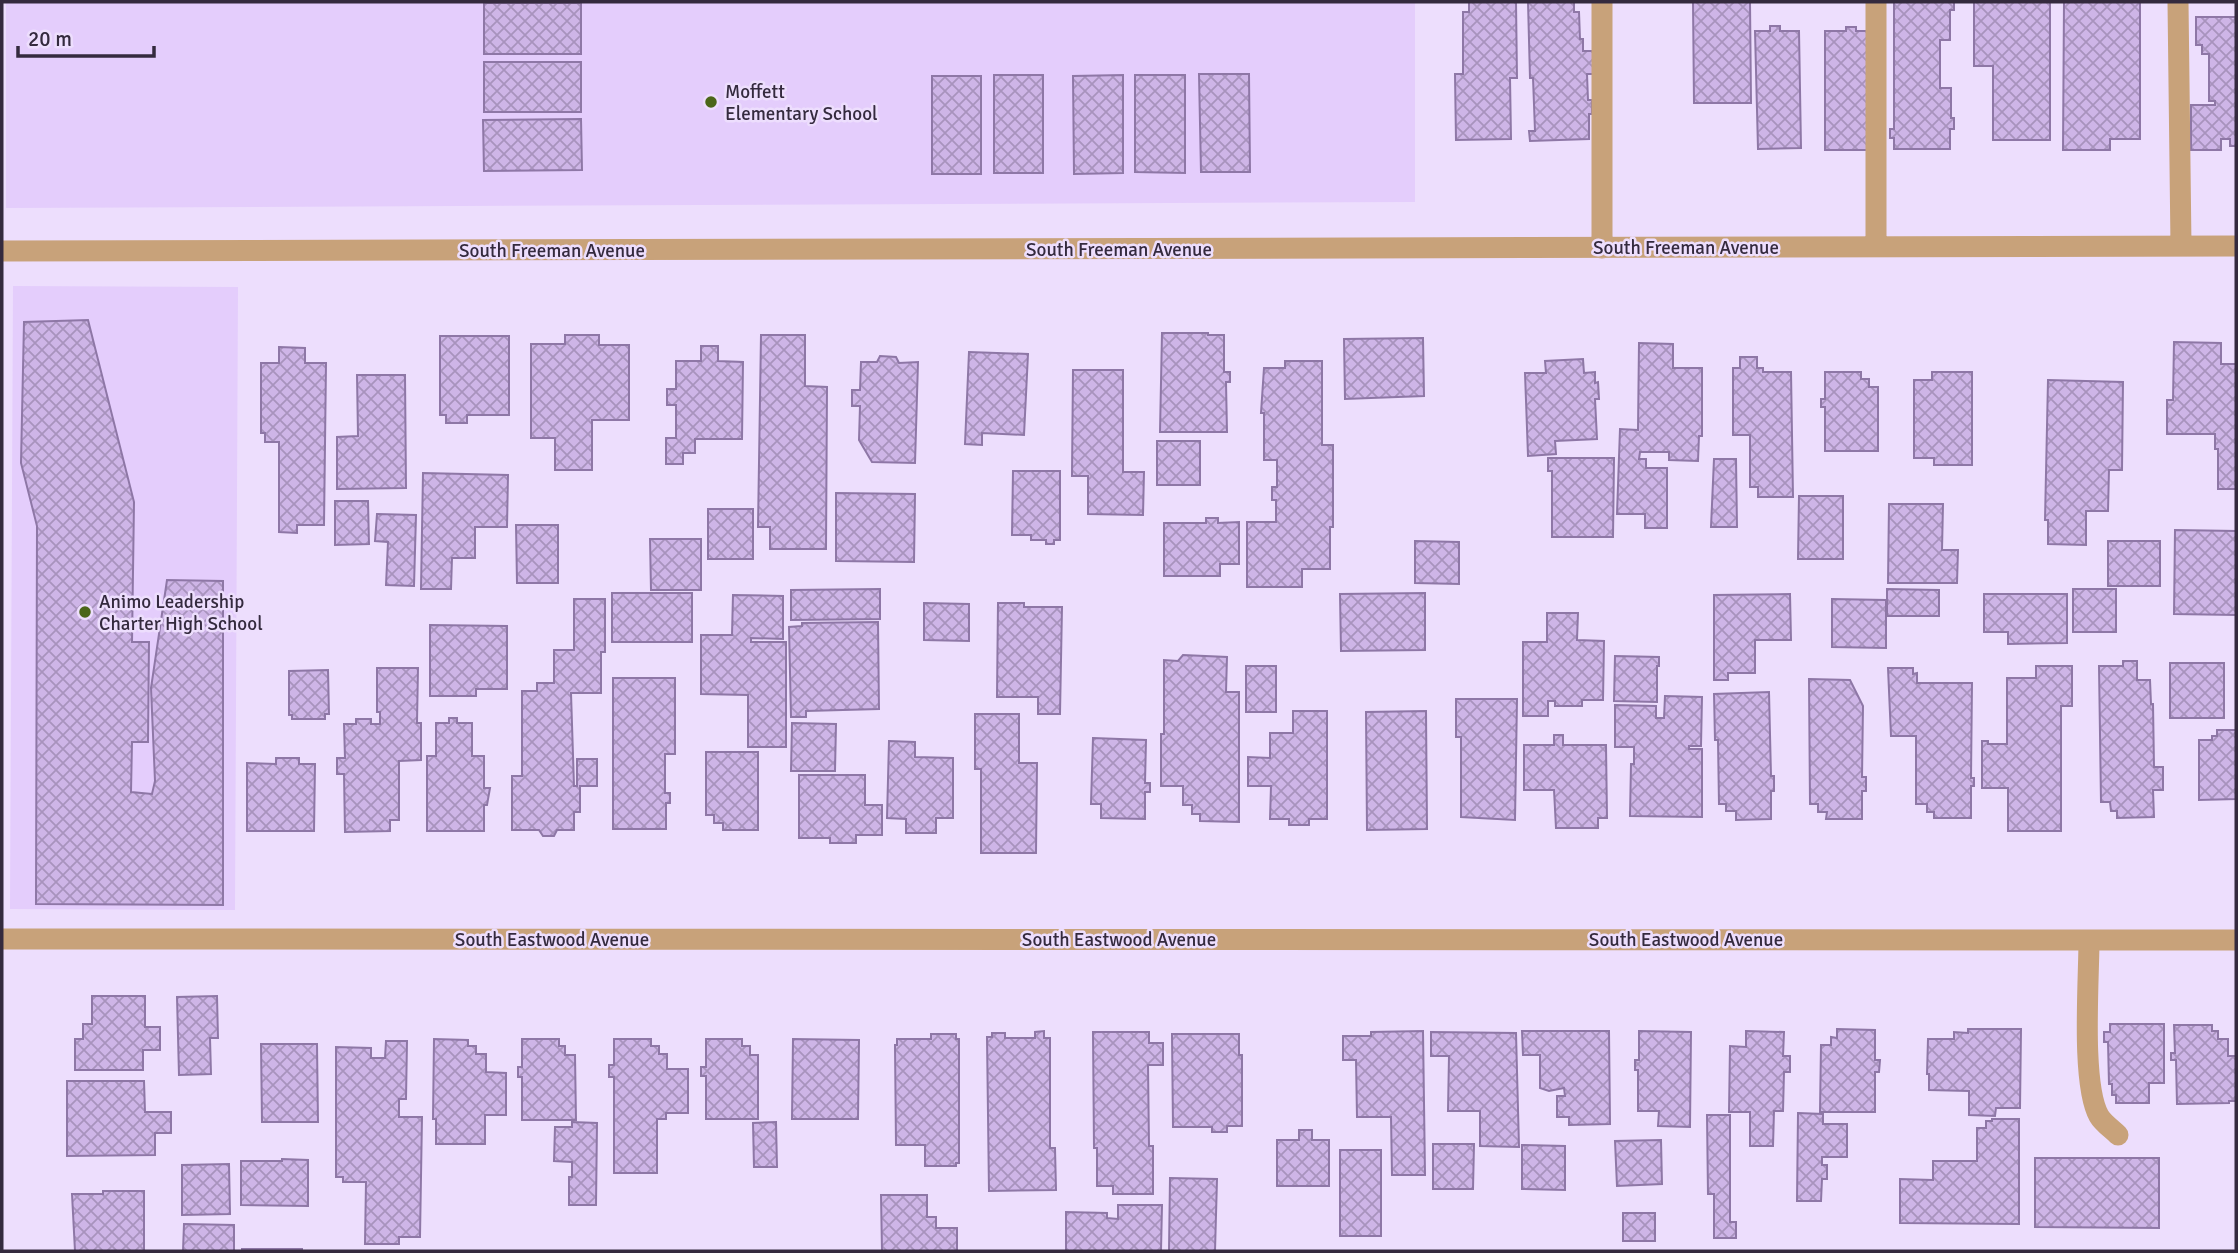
<svg xmlns="http://www.w3.org/2000/svg" width="2238" height="1253" viewBox="0 0 2238 1253" font-family="Signika,sans-serif">
	<style>
		.built { fill: #e4cdfc }
		.building { fill: url(#building-cross-hatch); stroke: #8e77a6; stroke-width: 2 }
		.lines { fill: none; stroke-linecap: round; stroke-linejoin: round }
		.minor { stroke: #c8a27a; stroke-width: 21 }
		.poi-dot { fill: #4b6619; stroke: #eddefd; stroke-width: 2.5 }
		.labels { text-anchor: middle; stroke-width: 5; stroke-linejoin: round; paint-order: stroke }
		.poi-label { font-size: 19px; fill: #342a3e; stroke: #eddefd; text-anchor: start }
		.street-label { font-size: 19px; fill: #342a3e; stroke: #eddefd }
	</style>
	<defs>
		<pattern id="building-cross-hatch" width="8" height="8" patternUnits="userSpaceOnUse" patternTransform="scale(1.75)"><rect width="8" height="8" fill="#ceb5e7"/><path d="M0 0l8 8M0 8l8-8" fill="none" stroke="#a893bd"/></pattern>
	</defs>
	<rect width="100%" height="100%" fill="#eddefd"/>
	<path class="built" d="M 6,2 L 1415,2 L 1415,202 L 6,208 Z
		M 13,286 L 238,287 L 235,910 L 10,909 Z"/>
	<path class="building" d="M 1469,2 L 1516,2 L 1517,78 L 1510,78 L 1511,139 L 1456,140 L 1455,74 L 1463,74 L 1463,12 L 1469,12 Z
		M 1528,2 L 1574,2 L 1574,12 L 1579,12 L 1580,39 L 1583,39 L 1583,51 L 1593,51 L 1593,74 L 1587,74 L 1588,100 L 1592,100 L 1592,114 L 1589,114 L 1589,139 L 1530,141 L 1529,131 L 1535,131 L 1533,78 L 1530,78 Z
		M 1693,2 L 1750,2 L 1751,103 L 1694,103 Z
		M 1894,2 L 1954,2 L 1954,10 L 1950,10 L 1950,40 L 1940,40 L 1940,88 L 1951,88 L 1951,118 L 1954,118 L 1954,129 L 1950,129 L 1950,149 L 1894,149 L 1894,138 L 1890,138 L 1890,129 L 1894,129 Z
		M 1974,2 L 2050,2 L 2050,140 L 1993,140 L 1993,66 L 1974,66 Z
		M 2064,2 L 2140,2 L 2140,139 L 2110,139 L 2110,150 L 2063,150 Z
		M 484,3 L 581,3 L 581,54 L 484,54 Z
		M 2196,17 L 2236,17 L 2236,146 L 2230,146 L 2230,139 L 2221,139 L 2221,150 L 2191,150 L 2191,105 L 2215,105 L 2215,101 L 2209,101 L 2209,54 L 2202,54 L 2202,45 L 2196,45 Z
		M 1770,26 L 1780,26 L 1780,31 L 1799,31 L 1801,148 L 1758,149 L 1755,31 L 1770,31 Z
		M 1846,27 L 1856,27 L 1856,31 L 1869,31 L 1869,150 L 1825,150 L 1825,31 L 1846,31 Z
		M 484,62 L 581,62 L 581,112 L 484,112 Z
		M 1199,74 L 1249,74 L 1250,172 L 1201,172 Z
		M 994,75 L 1043,75 L 1043,173 L 994,173 Z
		M 1123,75 L 1123,173 L 1074,174 L 1073,76 Z
		M 1135,75 L 1185,75 L 1185,173 L 1135,172 Z
		M 932,76 L 981,76 L 981,174 L 932,174 Z
		M 581,119 L 582,170 L 484,171 L 483,120 Z
		M 88,320 L 134,502 L 132,642 L 149,642 L 148,742 L 132,742 L 131,792 L 152,794 L 155,781 L 151,688 L 167,580 L 223,581 L 223,905 L 36,904 L 37,526 L 21,463 L 24,322 Z
		M 1162,333 L 1208,333 L 1208,335 L 1224,335 L 1224,372 L 1230,372 L 1230,382 L 1226,382 L 1227,432 L 1160,432 Z
		M 565,335 L 599,335 L 599,345 L 629,345 L 629,420 L 592,420 L 592,470 L 555,470 L 555,438 L 531,438 L 531,344 L 565,344 Z
		M 761,335 L 805,335 L 805,386 L 827,387 L 826,549 L 770,549 L 770,527 L 758,527 Z
		M 440,336 L 509,336 L 509,415 L 467,415 L 467,423 L 446,423 L 446,415 L 440,415 Z
		M 1423,338 L 1424,396 L 1345,399 L 1344,339 Z
		M 2174,342 L 2221,343 L 2221,364 L 2236,364 L 2236,489 L 2218,489 L 2218,449 L 2215,449 L 2215,434 L 2167,434 L 2167,400 L 2173,400 Z
		M 1639,343 L 1673,344 L 1673,368 L 1702,368 L 1702,436 L 1699,436 L 1698,461 L 1669,460 L 1669,452 L 1640,452 L 1639,459 L 1646,459 L 1646,468 L 1667,468 L 1667,528 L 1645,528 L 1645,514 L 1617,514 L 1620,429 L 1638,430 Z
		M 701,346 L 718,346 L 718,361 L 743,362 L 742,439 L 695,439 L 695,453 L 683,453 L 683,464 L 666,464 L 666,438 L 676,438 L 676,405 L 667,405 L 667,389 L 676,389 L 676,361 L 701,361 Z
		M 279,347 L 305,348 L 305,363 L 326,363 L 324,525 L 297,525 L 297,533 L 279,532 L 279,442 L 265,442 L 265,433 L 261,433 L 261,363 L 279,363 Z
		M 969,352 L 1028,354 L 1024,435 L 982,433 L 982,445 L 965,444 Z
		M 880,356 L 896,357 L 899,363 L 918,362 L 915,463 L 872,462 L 859,440 L 860,406 L 852,406 L 852,390 L 860,390 L 861,362 L 877,362 Z
		M 1740,357 L 1757,357 L 1757,368 L 1763,368 L 1763,372 L 1791,372 L 1793,497 L 1758,497 L 1758,487 L 1750,487 L 1750,435 L 1733,435 L 1733,368 L 1740,368 Z
		M 1583,359 L 1584,373 L 1595,372 L 1595,383 L 1598,382 L 1599,399 L 1595,399 L 1597,439 L 1555,441 L 1556,454 L 1528,456 L 1525,373 L 1546,373 L 1545,361 Z
		M 1285,361 L 1322,361 L 1322,445 L 1333,445 L 1333,527 L 1330,527 L 1330,569 L 1302,569 L 1302,587 L 1247,587 L 1247,522 L 1276,522 L 1276,500 L 1272,500 L 1272,487 L 1277,487 L 1277,460 L 1264,460 L 1264,413 L 1261,413 L 1264,368 L 1285,368 Z
		M 1073,370 L 1123,370 L 1123,472 L 1144,472 L 1143,515 L 1088,514 L 1088,476 L 1072,476 Z
		M 1825,372 L 1861,372 L 1861,379 L 1869,379 L 1869,387 L 1878,387 L 1878,451 L 1825,451 L 1825,407 L 1821,407 L 1821,399 L 1825,399 Z
		M 1932,372 L 1972,372 L 1972,465 L 1934,465 L 1934,458 L 1914,458 L 1914,380 L 1932,380 Z
		M 357,375 L 405,375 L 406,488 L 337,489 L 337,437 L 358,436 Z
		M 2048,380 L 2123,382 L 2122,470 L 2109,470 L 2108,511 L 2086,511 L 2086,545 L 2048,544 L 2048,520 L 2045,520 Z
		M 1157,441 L 1200,441 L 1200,485 L 1157,485 Z
		M 1548,458 L 1614,458 L 1613,537 L 1552,537 L 1552,471 L 1548,471 Z
		M 1714,459 L 1736,459 L 1737,527 L 1711,527 Z
		M 1013,471 L 1060,471 L 1060,540 L 1054,540 L 1054,544 L 1046,544 L 1046,540 L 1031,540 L 1031,535 L 1012,535 Z
		M 423,473 L 508,475 L 507,527 L 475,527 L 475,558 L 452,558 L 451,589 L 421,589 Z
		M 836,493 L 915,494 L 914,562 L 836,561 Z
		M 1799,496 L 1843,496 L 1843,559 L 1798,559 Z
		M 335,501 L 368,501 L 369,544 L 335,545 Z
		M 1889,504 L 1943,504 L 1942,550 L 1958,550 L 1957,583 L 1888,583 Z
		M 708,509 L 753,509 L 753,559 L 708,559 Z
		M 377,514 L 416,515 L 414,586 L 386,585 L 388,542 L 375,541 Z
		M 1206,518 L 1218,518 L 1218,523 L 1239,522 L 1239,564 L 1220,564 L 1220,576 L 1164,576 L 1164,523 L 1206,523 Z
		M 516,525 L 558,525 L 558,583 L 517,583 Z
		M 2175,530 L 2236,531 L 2236,615 L 2174,614 Z
		M 650,539 L 701,539 L 701,590 L 651,590 Z
		M 1415,541 L 1459,542 L 1459,584 L 1415,583 Z
		M 2108,541 L 2160,541 L 2160,586 L 2108,586 Z
		M 880,589 L 880,619 L 791,620 L 791,590 Z
		M 1887,589 L 1939,590 L 1939,616 L 1887,616 Z
		M 2073,589 L 2116,589 L 2116,632 L 2073,632 Z
		M 612,593 L 692,593 L 692,642 L 612,642 Z
		M 1425,593 L 1425,650 L 1341,651 L 1340,594 Z
		M 1790,594 L 1791,640 L 1755,640 L 1755,673 L 1728,673 L 1728,680 L 1714,680 L 1714,595 Z
		M 1984,594 L 2067,594 L 2067,643 L 2008,644 L 2008,632 L 1984,632 Z
		M 733,595 L 783,596 L 783,639 L 751,638 L 751,642 L 786,642 L 786,747 L 748,747 L 748,695 L 701,694 L 701,635 L 732,635 Z
		M 574,599 L 605,599 L 605,652 L 601,652 L 601,693 L 571,693 L 574,786 L 577,786 L 577,759 L 597,759 L 597,786 L 580,786 L 580,812 L 574,812 L 574,830 L 557,830 L 554,836 L 543,836 L 539,830 L 512,830 L 512,776 L 522,776 L 522,691 L 537,691 L 537,683 L 554,683 L 554,650 L 574,650 Z
		M 1832,599 L 1886,600 L 1886,648 L 1832,647 Z
		M 924,603 L 969,604 L 969,641 L 924,640 Z
		M 998,603 L 1024,603 L 1024,607 L 1062,607 L 1060,714 L 1038,714 L 1038,697 L 997,697 Z
		M 1547,613 L 1578,613 L 1577,640 L 1604,641 L 1603,700 L 1582,700 L 1582,706 L 1555,706 L 1555,701 L 1548,701 L 1548,716 L 1523,716 L 1523,642 L 1547,642 Z
		M 878,622 L 879,709 L 806,711 L 806,717 L 791,717 L 789,627 L 802,626 L 802,623 Z
		M 430,625 L 507,626 L 507,689 L 476,689 L 476,696 L 430,696 Z
		M 1183,655 L 1227,657 L 1226,692 L 1239,692 L 1239,822 L 1200,821 L 1200,814 L 1192,814 L 1192,805 L 1183,805 L 1183,786 L 1161,786 L 1161,734 L 1164,734 L 1164,660 L 1178,661 Z
		M 1615,656 L 1659,657 L 1659,666 L 1657,666 L 1657,702 L 1614,701 Z
		M 2123,661 L 2137,661 L 2137,680 L 2150,680 L 2151,704 L 2153,704 L 2154,767 L 2163,767 L 2163,790 L 2153,790 L 2154,817 L 2117,818 L 2117,811 L 2111,811 L 2110,802 L 2101,802 L 2099,666 L 2123,666 Z
		M 2170,663 L 2224,663 L 2224,718 L 2170,718 Z
		M 1246,666 L 1276,666 L 1276,712 L 1246,712 Z
		M 2036,666 L 2072,666 L 2072,706 L 2061,706 L 2061,831 L 2008,831 L 2008,788 L 1982,788 L 1982,741 L 1988,741 L 1988,744 L 2007,744 L 2007,678 L 2036,678 Z
		M 377,668 L 418,668 L 417,723 L 421,723 L 421,760 L 399,761 L 399,820 L 390,820 L 390,831 L 345,832 L 344,774 L 337,774 L 337,758 L 345,758 L 344,724 L 356,724 L 356,719 L 371,719 L 371,724 L 380,724 L 380,712 L 377,712 Z
		M 1888,668 L 1913,668 L 1913,674 L 1917,673 L 1917,683 L 1972,683 L 1971,778 L 1974,778 L 1974,786 L 1971,786 L 1971,818 L 1934,818 L 1934,812 L 1927,812 L 1927,804 L 1916,804 L 1916,736 L 1891,736 Z
		M 328,670 L 329,714 L 325,714 L 325,719 L 292,719 L 292,715 L 289,715 L 289,671 Z
		M 613,678 L 675,678 L 675,754 L 665,754 L 665,793 L 670,793 L 670,803 L 666,803 L 666,829 L 613,829 Z
		M 1809,679 L 1850,680 L 1863,706 L 1862,777 L 1866,777 L 1866,791 L 1862,791 L 1862,819 L 1826,819 L 1827,812 L 1818,812 L 1818,804 L 1810,804 Z
		M 1769,692 L 1771,776 L 1774,776 L 1774,791 L 1771,791 L 1771,819 L 1736,820 L 1736,811 L 1726,811 L 1726,804 L 1719,804 L 1718,740 L 1715,740 L 1714,694 Z
		M 1665,696 L 1702,697 L 1701,746 L 1689,746 L 1689,749 L 1702,749 L 1702,817 L 1630,816 L 1631,764 L 1634,764 L 1634,747 L 1615,747 L 1615,705 L 1656,706 L 1656,718 L 1664,718 Z
		M 1456,699 L 1517,699 L 1515,820 L 1461,817 L 1461,737 L 1456,737 Z
		M 1293,711 L 1327,711 L 1327,819 L 1309,819 L 1309,825 L 1289,825 L 1289,819 L 1270,819 L 1271,786 L 1248,786 L 1248,757 L 1270,758 L 1270,733 L 1293,733 Z
		M 1426,711 L 1427,829 L 1367,830 L 1366,712 Z
		M 975,714 L 1019,714 L 1019,763 L 1037,763 L 1036,853 L 981,853 L 981,769 L 975,769 Z
		M 449,718 L 457,718 L 457,723 L 472,723 L 472,756 L 484,756 L 484,788 L 490,788 L 487,805 L 484,805 L 484,831 L 427,831 L 427,756 L 436,756 L 436,723 L 449,723 Z
		M 792,723 L 836,724 L 835,771 L 791,771 Z
		M 2217,730 L 2236,730 L 2236,799 L 2199,800 L 2199,740 L 2212,740 L 2212,736 L 2217,736 Z
		M 1554,735 L 1563,735 L 1563,745 L 1606,745 L 1607,818 L 1598,818 L 1598,828 L 1556,828 L 1554,790 L 1524,790 L 1524,745 L 1554,745 Z
		M 1093,738 L 1146,740 L 1145,783 L 1150,783 L 1150,792 L 1145,792 L 1145,819 L 1101,818 L 1101,804 L 1091,804 Z
		M 889,741 L 915,742 L 915,757 L 953,758 L 953,818 L 936,818 L 936,833 L 906,833 L 906,819 L 887,818 Z
		M 706,752 L 758,752 L 758,830 L 723,830 L 723,823 L 714,823 L 714,815 L 706,815 Z
		M 276,758 L 299,758 L 299,764 L 315,764 L 314,831 L 247,831 L 247,763 L 276,764 Z
		M 799,775 L 865,775 L 865,805 L 882,805 L 882,835 L 856,835 L 856,843 L 830,843 L 830,838 L 799,838 Z
		M 92,996 L 145,996 L 145,1027 L 160,1027 L 160,1050 L 143,1050 L 143,1070 L 75,1070 L 75,1039 L 83,1039 L 83,1024 L 92,1024 Z
		M 217,996 L 218,1038 L 210,1038 L 211,1074 L 179,1075 L 177,997 Z
		M 2110,1024 L 2164,1024 L 2164,1083 L 2149,1083 L 2149,1103 L 2116,1103 L 2116,1095 L 2112,1095 L 2112,1084 L 2109,1084 L 2108,1042 L 2104,1042 L 2104,1032 L 2110,1032 Z
		M 2174,1025 L 2212,1025 L 2212,1031 L 2218,1031 L 2218,1039 L 2228,1039 L 2228,1056 L 2236,1056 L 2236,1101 L 2229,1101 L 2229,1103 L 2177,1104 L 2176,1060 L 2171,1060 L 2171,1053 L 2175,1053 Z
		M 1837,1029 L 1875,1030 L 1875,1060 L 1880,1060 L 1879,1072 L 1875,1072 L 1875,1112 L 1820,1112 L 1821,1045 L 1831,1045 L 1831,1037 L 1837,1038 Z
		M 1968,1029 L 2021,1029 L 2020,1108 L 1996,1108 L 1995,1116 L 1969,1115 L 1969,1091 L 1929,1090 L 1929,1074 L 1927,1074 L 1928,1039 L 1954,1039 L 1954,1032 L 1968,1033 Z
		M 1044,1031 L 1044,1038 L 1050,1038 L 1050,1148 L 1055,1148 L 1056,1190 L 989,1191 L 987,1037 L 992,1037 L 992,1033 L 1005,1033 L 1005,1038 L 1035,1038 L 1035,1032 Z
		M 1423,1031 L 1425,1175 L 1392,1175 L 1391,1117 L 1357,1117 L 1356,1060 L 1343,1060 L 1343,1036 L 1371,1036 L 1371,1032 Z
		M 1522,1031 L 1609,1031 L 1610,1124 L 1569,1125 L 1569,1117 L 1557,1117 L 1557,1096 L 1565,1096 L 1564,1088 L 1549,1091 L 1540,1088 L 1540,1055 L 1523,1055 Z
		M 1639,1031 L 1691,1032 L 1690,1127 L 1658,1126 L 1659,1111 L 1638,1111 L 1638,1070 L 1635,1070 L 1635,1060 L 1639,1060 Z
		M 1746,1031 L 1784,1032 L 1783,1056 L 1790,1056 L 1790,1072 L 1784,1072 L 1783,1111 L 1774,1111 L 1773,1146 L 1750,1146 L 1750,1112 L 1729,1112 L 1730,1046 L 1746,1047 Z
		M 1093,1032 L 1149,1032 L 1149,1043 L 1163,1043 L 1163,1065 L 1148,1065 L 1149,1146 L 1153,1146 L 1153,1194 L 1113,1194 L 1113,1186 L 1097,1186 L 1097,1148 L 1094,1148 Z
		M 1431,1032 L 1516,1033 L 1519,1147 L 1480,1146 L 1480,1111 L 1448,1111 L 1449,1056 L 1431,1056 Z
		M 931,1034 L 956,1034 L 956,1039 L 959,1039 L 959,1163 L 956,1163 L 956,1166 L 925,1166 L 925,1145 L 896,1145 L 895,1045 L 897,1045 L 897,1039 L 931,1039 Z
		M 1172,1034 L 1239,1034 L 1239,1055 L 1242,1055 L 1242,1126 L 1227,1126 L 1227,1132 L 1212,1132 L 1212,1127 L 1173,1127 Z
		M 434,1039 L 468,1040 L 468,1046 L 476,1046 L 476,1054 L 486,1054 L 486,1072 L 506,1073 L 506,1115 L 485,1115 L 485,1144 L 436,1144 L 436,1119 L 433,1119 Z
		M 522,1039 L 559,1039 L 559,1046 L 565,1046 L 565,1055 L 575,1055 L 576,1120 L 522,1120 L 522,1077 L 518,1077 L 518,1067 L 522,1067 Z
		M 614,1039 L 651,1039 L 651,1046 L 659,1046 L 659,1054 L 667,1054 L 667,1069 L 688,1069 L 688,1113 L 666,1113 L 666,1119 L 657,1119 L 657,1173 L 614,1173 L 614,1077 L 609,1077 L 609,1065 L 614,1065 Z
		M 706,1039 L 742,1039 L 742,1046 L 750,1046 L 750,1055 L 758,1055 L 758,1119 L 706,1119 L 706,1076 L 701,1076 L 701,1067 L 706,1067 Z
		M 793,1039 L 859,1040 L 858,1119 L 792,1119 Z
		M 386,1041 L 407,1041 L 406,1099 L 399,1099 L 399,1117 L 422,1117 L 420,1237 L 399,1237 L 399,1244 L 365,1244 L 366,1182 L 343,1182 L 343,1177 L 336,1177 L 336,1047 L 371,1048 L 371,1058 L 385,1058 Z
		M 261,1044 L 317,1044 L 318,1122 L 262,1122 Z
		M 67,1081 L 144,1081 L 145,1112 L 171,1112 L 171,1133 L 155,1133 L 155,1155 L 67,1156 Z
		M 1798,1113 L 1823,1114 L 1823,1124 L 1847,1124 L 1847,1157 L 1822,1157 L 1822,1165 L 1827,1165 L 1827,1179 L 1822,1179 L 1821,1201 L 1797,1201 Z
		M 1707,1115 L 1730,1115 L 1730,1222 L 1736,1222 L 1736,1238 L 1714,1238 L 1714,1194 L 1708,1194 Z
		M 1992,1119 L 2019,1119 L 2019,1224 L 1900,1223 L 1900,1179 L 1933,1180 L 1933,1161 L 1977,1161 L 1977,1128 L 1986,1128 L 1986,1121 L 1992,1121 Z
		M 572,1122 L 597,1123 L 596,1205 L 569,1205 L 569,1177 L 572,1177 L 572,1162 L 554,1161 L 555,1127 L 572,1127 Z
		M 776,1122 L 777,1167 L 754,1167 L 753,1123 Z
		M 1299,1130 L 1312,1130 L 1312,1140 L 1329,1140 L 1329,1186 L 1277,1186 L 1277,1140 L 1299,1140 Z
		M 1661,1140 L 1662,1184 L 1617,1186 L 1615,1141 Z
		M 1433,1144 L 1474,1144 L 1473,1189 L 1433,1189 Z
		M 1522,1145 L 1565,1146 L 1565,1190 L 1522,1189 Z
		M 1340,1150 L 1381,1150 L 1381,1236 L 1340,1236 Z
		M 2035,1158 L 2159,1158 L 2159,1228 L 2035,1227 Z
		M 282,1159 L 308,1160 L 308,1206 L 241,1205 L 241,1161 L 282,1161 Z
		M 229,1164 L 230,1214 L 182,1215 L 182,1165 Z
		M 1170,1178 L 1217,1179 L 1215,1251 L 1169,1251 Z
		M 103,1191 L 144,1191 L 144,1251 L 75,1251 L 72,1194 L 103,1194 Z
		M 881,1195 L 927,1195 L 927,1217 L 936,1217 L 936,1228 L 957,1228 L 957,1251 L 882,1251 Z
		M 1118,1205 L 1162,1205 L 1161,1251 L 1066,1251 L 1066,1212 L 1107,1213 L 1107,1218 L 1118,1219 Z
		M 1623,1213 L 1655,1213 L 1655,1241 L 1623,1241 Z
		M 184,1224 L 234,1225 L 234,1251 L 183,1251 Z
		M 242,1249 L 302,1249 L 302,1251 L 242,1251 Z"/>
	<g class="lines">
		<path class="minor" d="M 1602,2 L 1602,248
			M 1876,2 L 1876,247
			M 2178,2 L 2181,246
			M 2,251 L 2236,246
			M 2,939 L 2236,940
			M 2089,940 C 2089,980 2081,1084 2099,1116 C 2103,1123 2112,1129 2118,1135"/>
	</g>
	<g class="poi-dot">
		<circle cx="711" cy="102" r="7"/>
		<circle cx="85" cy="612" r="7"/>
	</g>
	<g class="labels">
		<g class="poi-label">
			<text x="725" y="98">Moffett<tspan x="725" dy="22">Elementary School</tspan></text>
			<text x="99" y="608">Animo Leadership<tspan x="99" dy="22">Charter High School</tspan></text>
		</g>
		<g class="street-label">
			<text x="1686" y="254">South Freeman Avenue</text>
			<text x="1119" y="256">South Freeman Avenue</text>
			<text x="552" y="257">South Freeman Avenue</text>
			<text x="552" y="946">South Eastwood Avenue</text>
			<text x="1119" y="946">South Eastwood Avenue</text>
			<text x="1686" y="946">South Eastwood Avenue</text>
		</g>
	</g>
	<rect width="2238" height="1253" fill="none" stroke="#342a3e" stroke-width="7"/>
	<path d="M18 46v10h136v-10" fill="none" stroke="#342a3e" stroke-width="3.5"/>
	<text x="28" y="46" font-size="21" fill="#342a3e" stroke="#eddefd" stroke-width="5" paint-order="stroke">20 m</text>
</svg>
